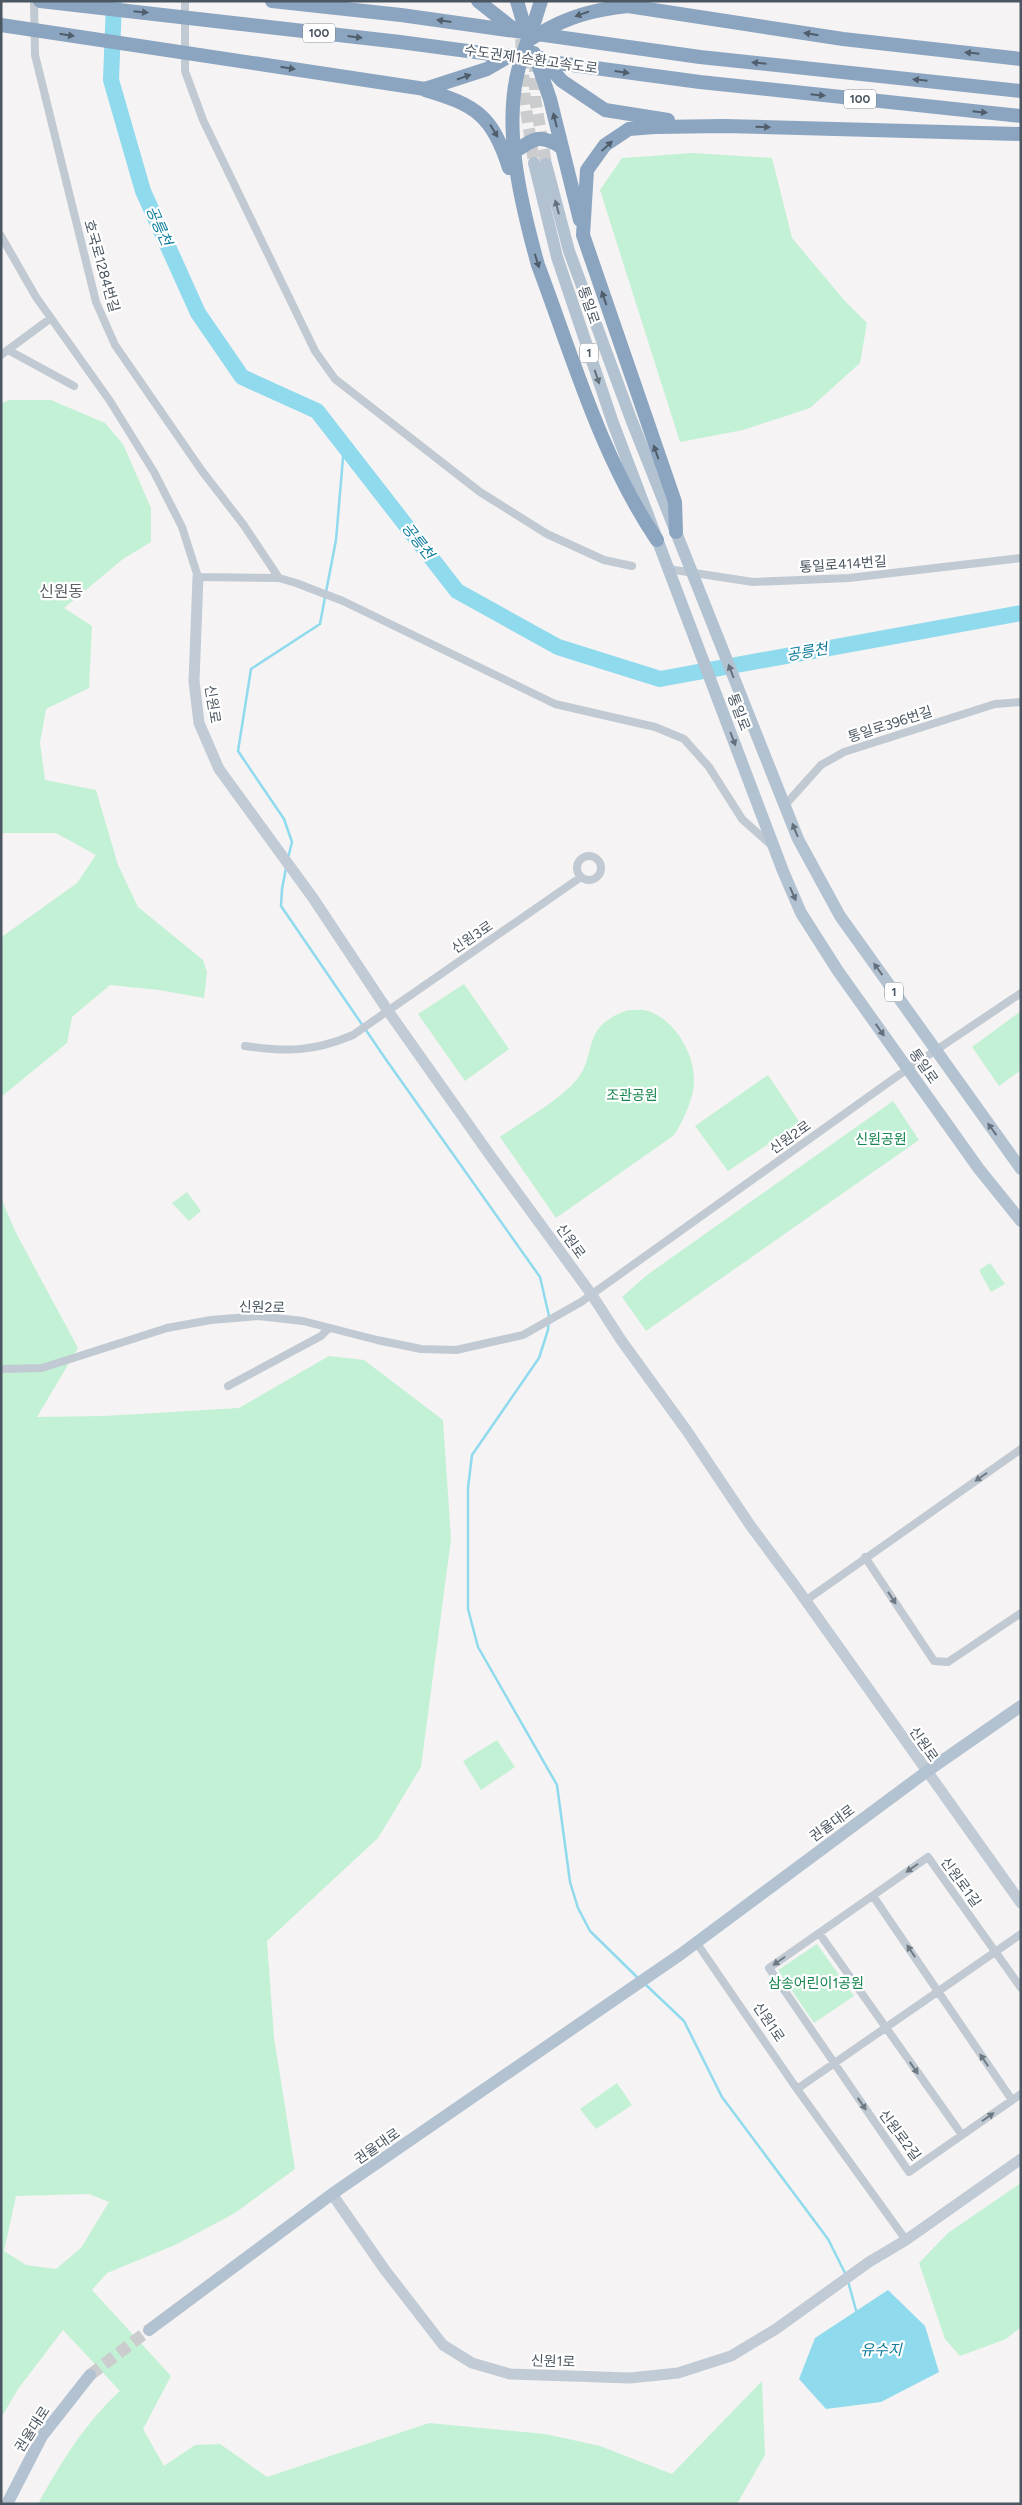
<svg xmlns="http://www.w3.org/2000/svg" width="1022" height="2505" viewBox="0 0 1022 2505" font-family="Figtree,'Noto Sans KR',sans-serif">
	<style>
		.green { fill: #c3f1d5; fill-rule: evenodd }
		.water { fill: #90daee }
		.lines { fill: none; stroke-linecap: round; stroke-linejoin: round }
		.stream { stroke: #90daee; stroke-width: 2.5 }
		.river { stroke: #90daee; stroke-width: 16 }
		.primary-tunnel { stroke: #caccce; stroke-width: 12; stroke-dasharray: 12 6; stroke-linecap: butt }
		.street { stroke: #c1cad2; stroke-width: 8 }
		.secondary { stroke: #c1cbd6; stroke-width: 11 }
		.primary { stroke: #b3c2d1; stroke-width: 12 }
		.highway { stroke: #8ba5c1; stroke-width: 14 }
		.oneway { fill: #505e6b }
		.oneway2 { fill: #64717d }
		.oneway3 { fill: #6e7983 }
		.labels { text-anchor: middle; stroke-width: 4.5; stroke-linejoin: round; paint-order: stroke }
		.shield { fill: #fff; stroke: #808990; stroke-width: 1 }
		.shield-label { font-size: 12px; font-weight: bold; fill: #4a5661 }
		.street-label { font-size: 14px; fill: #4a5661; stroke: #fff }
		.park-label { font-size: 14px; fill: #17864f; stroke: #fff }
		.water-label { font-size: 15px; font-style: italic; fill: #0c7c9b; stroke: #fff }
		.quarter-label { font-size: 16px; fill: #5f6368; stroke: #fff }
	</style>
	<rect width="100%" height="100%" fill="#f5f3f3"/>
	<path class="green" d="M 693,153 L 772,158 L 792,238 L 844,300 L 867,323 L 860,363 L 810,408 L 743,430 L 680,442 L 600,190 L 622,158 Z
		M 9,400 L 51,400 L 105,423 L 123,444 L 151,508 L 151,542 L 123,559 L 64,608 L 92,626 L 89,688 L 46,709 L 40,743 L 45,780 L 96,790 L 118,865 L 138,907 L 203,960 L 207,972 L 204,998 L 159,990 L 110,985 L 72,1017 L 67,1043 L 1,1097 L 1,946 L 3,936 L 77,883 L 96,855 L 56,833 L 1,833 L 1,403 Z
		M 464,984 L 509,1049 L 465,1081 L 418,1014 Z
		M 629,1010 C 635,1010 642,1009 648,1011 C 675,1020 695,1054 694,1082 C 694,1097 682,1125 673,1136 L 556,1218 L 500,1137 C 521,1122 554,1103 572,1085 C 601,1057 576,1027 629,1010 Z
		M 1021,1011 L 1021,1070 L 999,1086 L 972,1047 Z
		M 768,1075 L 800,1123 L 728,1171 L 695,1126 Z
		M 893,1101 L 919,1140 L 646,1331 L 622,1297 L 647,1275 Z
		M 187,1192 L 201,1211 L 189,1221 L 172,1203 Z
		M 1,1198 L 15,1231 L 78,1348 L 37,1417 L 104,1416 L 239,1408 L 329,1356 L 364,1360 L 443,1420 L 451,1539 L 421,1767 L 378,1838 L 267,1941 L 274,2038 L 295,2169 L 235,2213 L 175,2245 L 107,2273 L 92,2290 L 171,2376 L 143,2429 L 164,2466 L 195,2445 L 220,2444 L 267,2477 L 429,2423 L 545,2434 L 600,2446 L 672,2474 L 762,2381 L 765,2455 L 737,2504 L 38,2504 C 61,2462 85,2423 120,2391 L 63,2330 L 18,2389 L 1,2418 ZM 89,2194 L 109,2202 L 81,2248 L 56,2269 L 26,2265 L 4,2251 L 16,2196 Z
		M 990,1263 L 1005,1284 L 991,1292 L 979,1270 Z
		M 497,1740 L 515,1767 L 481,1790 L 463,1761 Z
		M 817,1944 L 854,1996 L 814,2023 L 778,1970 Z
		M 617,2083 L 632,2105 L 596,2129 L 580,2109 Z
		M 1021,2183 L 1021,2327 L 1006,2339 L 960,2356 L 945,2339 L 919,2263 L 948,2233 Z"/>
	<path class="water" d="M 888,2290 L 925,2326 L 939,2372 L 881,2402 L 826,2409 L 799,2379 L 815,2338 Z"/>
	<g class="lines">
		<path class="stream" d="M 326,592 L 336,540 L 344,446
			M 288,858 L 292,842 L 284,819 L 238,751 L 251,669 L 320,624 L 325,597
			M 286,868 L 282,889 L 281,906 L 387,1061 L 540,1277 L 549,1316 L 548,1330 L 539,1358 L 472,1455 L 468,1488 L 468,1609 L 478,1647 L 557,1785 L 570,1882 L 578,1908 L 590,1931 L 639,1979
			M 645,1984 L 684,2021 L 722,2097 L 828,2239 L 845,2273
			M 848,2281 L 857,2314"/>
		<path class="river" d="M 114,1 L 111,80 L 143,191 L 198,313 L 242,377 L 317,411 L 457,591 L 558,647 L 660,679 L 1021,613"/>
		<path class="primary-tunnel" d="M 520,21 L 525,102 L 534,163
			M 535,60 L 535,98 L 546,164
			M 90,2375 L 149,2330"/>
		<path class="street" d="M 34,1 L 35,55 L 96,302 L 115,345 L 202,471 L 243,524 L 279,578
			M 185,1 L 185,71 L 203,120 L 315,351 L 335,379 L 480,492 L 547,534 L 604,560 L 632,566
			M 1,236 L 36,297 L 110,401 L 154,472 L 182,527 L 198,577 L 279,578 L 296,583 L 343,601 L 555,704 L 655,727 L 684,739 L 709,767 L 742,819 L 770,844
			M 8,350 L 74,386
			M 1,355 L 51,318
			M 668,569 L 753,582 L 849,578 L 1021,558
			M 785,805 L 821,765 L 844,752 L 995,704 L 1021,702
			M577 868a12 12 0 1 1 24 0a12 12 0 1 1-24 0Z
			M 245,1046 C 286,1052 313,1052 353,1035 L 581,877
			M 1,1369 L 42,1368 L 167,1328 L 211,1320 L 258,1316 L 303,1321 L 377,1340 L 421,1349 L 456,1350 L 523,1335 L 581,1302 L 896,1077 L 1021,993
			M 228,1386 L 321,1336 L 329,1328
			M 865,1557 L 934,1661 L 948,1662 L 1021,1613
			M 805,1601 L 1021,1449
			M 873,1896 L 1012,2100
			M 819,1933 L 962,2135
			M 696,1942 L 797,2089 L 906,2240
			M 1021,1988 L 928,1857 L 769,1968 L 909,2172 L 1021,2094
			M 797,2089 L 1021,1934"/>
		<path class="secondary" d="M 198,577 L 194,681 L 199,723 L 219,769 L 313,898 L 388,1011 L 492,1158 L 592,1295 L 621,1340 L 687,1431 L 750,1525 L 796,1587 L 1021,1903
			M 332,2194 L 385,2270 L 443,2345 L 472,2363 L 510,2374 L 630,2378 L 678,2373 L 731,2356 L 776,2329 L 869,2262 L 906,2240 L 1021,2159"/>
		<path class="primary" d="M 534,163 L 557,257 L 613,423 L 783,871 L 801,913 L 838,971 L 979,1169 L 1021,1221
			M 546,164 L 569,251 L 631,419 L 798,839 L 840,916 L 1021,1169
			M 149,2330 L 332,2194 L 681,1954 L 926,1772 L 1021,1706
			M 7,2504 L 42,2436 L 90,2375"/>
		<path class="highway" d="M 40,1 L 400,42 L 700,82 L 1021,116
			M 272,1 L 401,15 L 700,57 L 1021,91
			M 478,1 L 516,31
			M 517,1 L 528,39
			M 1,25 L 425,89 L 487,69 L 511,55
			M 528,42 L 541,1
			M 534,53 L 550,99 L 580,220
			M 541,58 L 562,81 L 605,110 L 668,120
			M 425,90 C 476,105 493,116 509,168
			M 513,153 C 533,139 539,133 561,147
			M 676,532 L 675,502 L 583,235 L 587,170 L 605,145 L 629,129 L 655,127 L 724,126 L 1021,134
			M 657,540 C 601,457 573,358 538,265 C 521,204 499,117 523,55 C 524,51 526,44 528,41 C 531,38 538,35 541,33 C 568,16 596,9 628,6 L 843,39 L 1021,59"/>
	</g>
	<defs><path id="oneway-solid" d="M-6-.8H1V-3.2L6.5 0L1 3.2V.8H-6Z" transform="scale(1.25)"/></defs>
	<g class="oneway">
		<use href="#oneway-solid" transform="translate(141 12) rotate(6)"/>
		<use href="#oneway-solid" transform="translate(582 14) rotate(161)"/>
		<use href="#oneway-solid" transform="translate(444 21) rotate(-172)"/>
		<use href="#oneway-solid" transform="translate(811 34) rotate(-171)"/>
		<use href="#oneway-solid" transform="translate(67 35) rotate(9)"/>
		<use href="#oneway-solid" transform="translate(355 37) rotate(7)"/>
		<use href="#oneway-solid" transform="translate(972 53) rotate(-174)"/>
		<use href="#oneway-solid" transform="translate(759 63) rotate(-174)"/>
		<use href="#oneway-solid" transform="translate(288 68) rotate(9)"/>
		<use href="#oneway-solid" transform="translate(622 72) rotate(8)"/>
		<use href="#oneway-solid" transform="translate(464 77) rotate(-19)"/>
		<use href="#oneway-solid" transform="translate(920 80) rotate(-174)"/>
		<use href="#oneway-solid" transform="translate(818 95) rotate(6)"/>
		<use href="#oneway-solid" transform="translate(980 112) rotate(6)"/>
		<use href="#oneway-solid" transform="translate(555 120) rotate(-104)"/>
		<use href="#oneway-solid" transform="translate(763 127) rotate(2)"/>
		<use href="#oneway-solid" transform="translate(494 131) rotate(59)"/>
		<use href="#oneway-solid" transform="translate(607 146) rotate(-43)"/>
		<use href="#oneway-solid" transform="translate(537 261) rotate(73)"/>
		<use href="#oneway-solid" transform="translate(604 298) rotate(-109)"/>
		<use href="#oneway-solid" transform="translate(656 452) rotate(-110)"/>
	</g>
	<g class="oneway2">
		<use href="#oneway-solid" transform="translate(557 207) rotate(-105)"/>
		<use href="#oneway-solid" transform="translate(597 377) rotate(71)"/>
		<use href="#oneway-solid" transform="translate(731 671) rotate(-111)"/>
		<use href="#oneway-solid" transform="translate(733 739) rotate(69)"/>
		<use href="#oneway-solid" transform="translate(795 830) rotate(-112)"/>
		<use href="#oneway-solid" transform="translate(793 894) rotate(66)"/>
		<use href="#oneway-solid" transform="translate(878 969) rotate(-126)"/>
		<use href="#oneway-solid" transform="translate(880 1030) rotate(55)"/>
		<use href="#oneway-solid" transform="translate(992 1129) rotate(-126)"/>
	</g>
	<g class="oneway3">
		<use href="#oneway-solid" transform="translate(981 1477) rotate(145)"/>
		<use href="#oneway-solid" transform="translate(892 1598) rotate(57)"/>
		<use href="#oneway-solid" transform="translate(912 1868) rotate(145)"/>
		<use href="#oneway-solid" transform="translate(911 1951) rotate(-124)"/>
		<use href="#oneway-solid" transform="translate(779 1961) rotate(145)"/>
		<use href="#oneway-solid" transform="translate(984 2060) rotate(-124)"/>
		<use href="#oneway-solid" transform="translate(914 2068) rotate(55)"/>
		<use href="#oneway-solid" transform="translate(862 2104) rotate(55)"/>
		<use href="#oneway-solid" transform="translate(988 2117) rotate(-35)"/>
	</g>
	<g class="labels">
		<g class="shield">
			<rect x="303" y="23.5" width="32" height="19" rx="4"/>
			<rect x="844" y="89.5" width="32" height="19" rx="4"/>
			<rect x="580" y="343.5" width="18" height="19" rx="4"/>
			<rect x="885" y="982.5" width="18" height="19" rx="4"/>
		</g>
		<g class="shield-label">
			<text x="319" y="37">100</text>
			<text x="860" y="103">100</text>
			<text x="589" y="357">1</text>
			<text x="894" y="996">1</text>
		</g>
		<g class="street-label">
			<text transform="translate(531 59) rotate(8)" y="5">수도권제1순환고속도로</text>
			<text transform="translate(102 266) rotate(74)" y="5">호국로1284번길</text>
			<text transform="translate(589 305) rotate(71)" y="5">통일로</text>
			<text transform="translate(843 564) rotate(-4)" y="5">통일로414번길</text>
			<text transform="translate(213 704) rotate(81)" y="5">신원로</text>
			<text transform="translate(739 712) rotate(69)" y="5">통일로</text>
			<text transform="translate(890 724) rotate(-18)" y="5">통일로396번길</text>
			<text transform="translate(472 937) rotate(-34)" y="5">신원3로</text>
			<text transform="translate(924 1066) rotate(55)" y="5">통일로</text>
			<text transform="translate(790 1137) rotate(-35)" y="5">신원2로</text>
			<text transform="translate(571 1241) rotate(54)" y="5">신원로</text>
			<text transform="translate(262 1307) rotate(1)" y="5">신원2로</text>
			<text transform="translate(924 1744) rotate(55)" y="5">신원로</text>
			<text transform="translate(832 1823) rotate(-36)" y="5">권율대로</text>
			<text transform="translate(961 1882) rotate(54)" y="5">신원로1길</text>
			<text transform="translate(769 2022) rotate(56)" y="5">신원1로</text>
			<text transform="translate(900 2135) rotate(53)" y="5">신원로2길</text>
			<text transform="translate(377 2146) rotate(-35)" y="5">권율대로</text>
			<text transform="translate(553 2361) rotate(2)" y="5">신원1로</text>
			<text transform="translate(32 2429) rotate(-57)" y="5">권율대로</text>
		</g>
		<g class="park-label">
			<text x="632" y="1100">조관공원</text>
			<text x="881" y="1144">신원공원</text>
			<text x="816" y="1988">삼송어린이1공원</text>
		</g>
		<g class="water-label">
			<text transform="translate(159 226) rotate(66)" y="5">공릉천</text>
			<text transform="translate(418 541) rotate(52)" y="5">공릉천</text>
			<text transform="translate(807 652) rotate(-10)" y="5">공릉천</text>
			<text x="881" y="2355">유수지</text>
		</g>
		<g class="quarter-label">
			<text x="61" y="597">신원동</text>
		</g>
	</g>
	<rect width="1022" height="2505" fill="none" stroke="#4a5661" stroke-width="5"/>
</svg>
